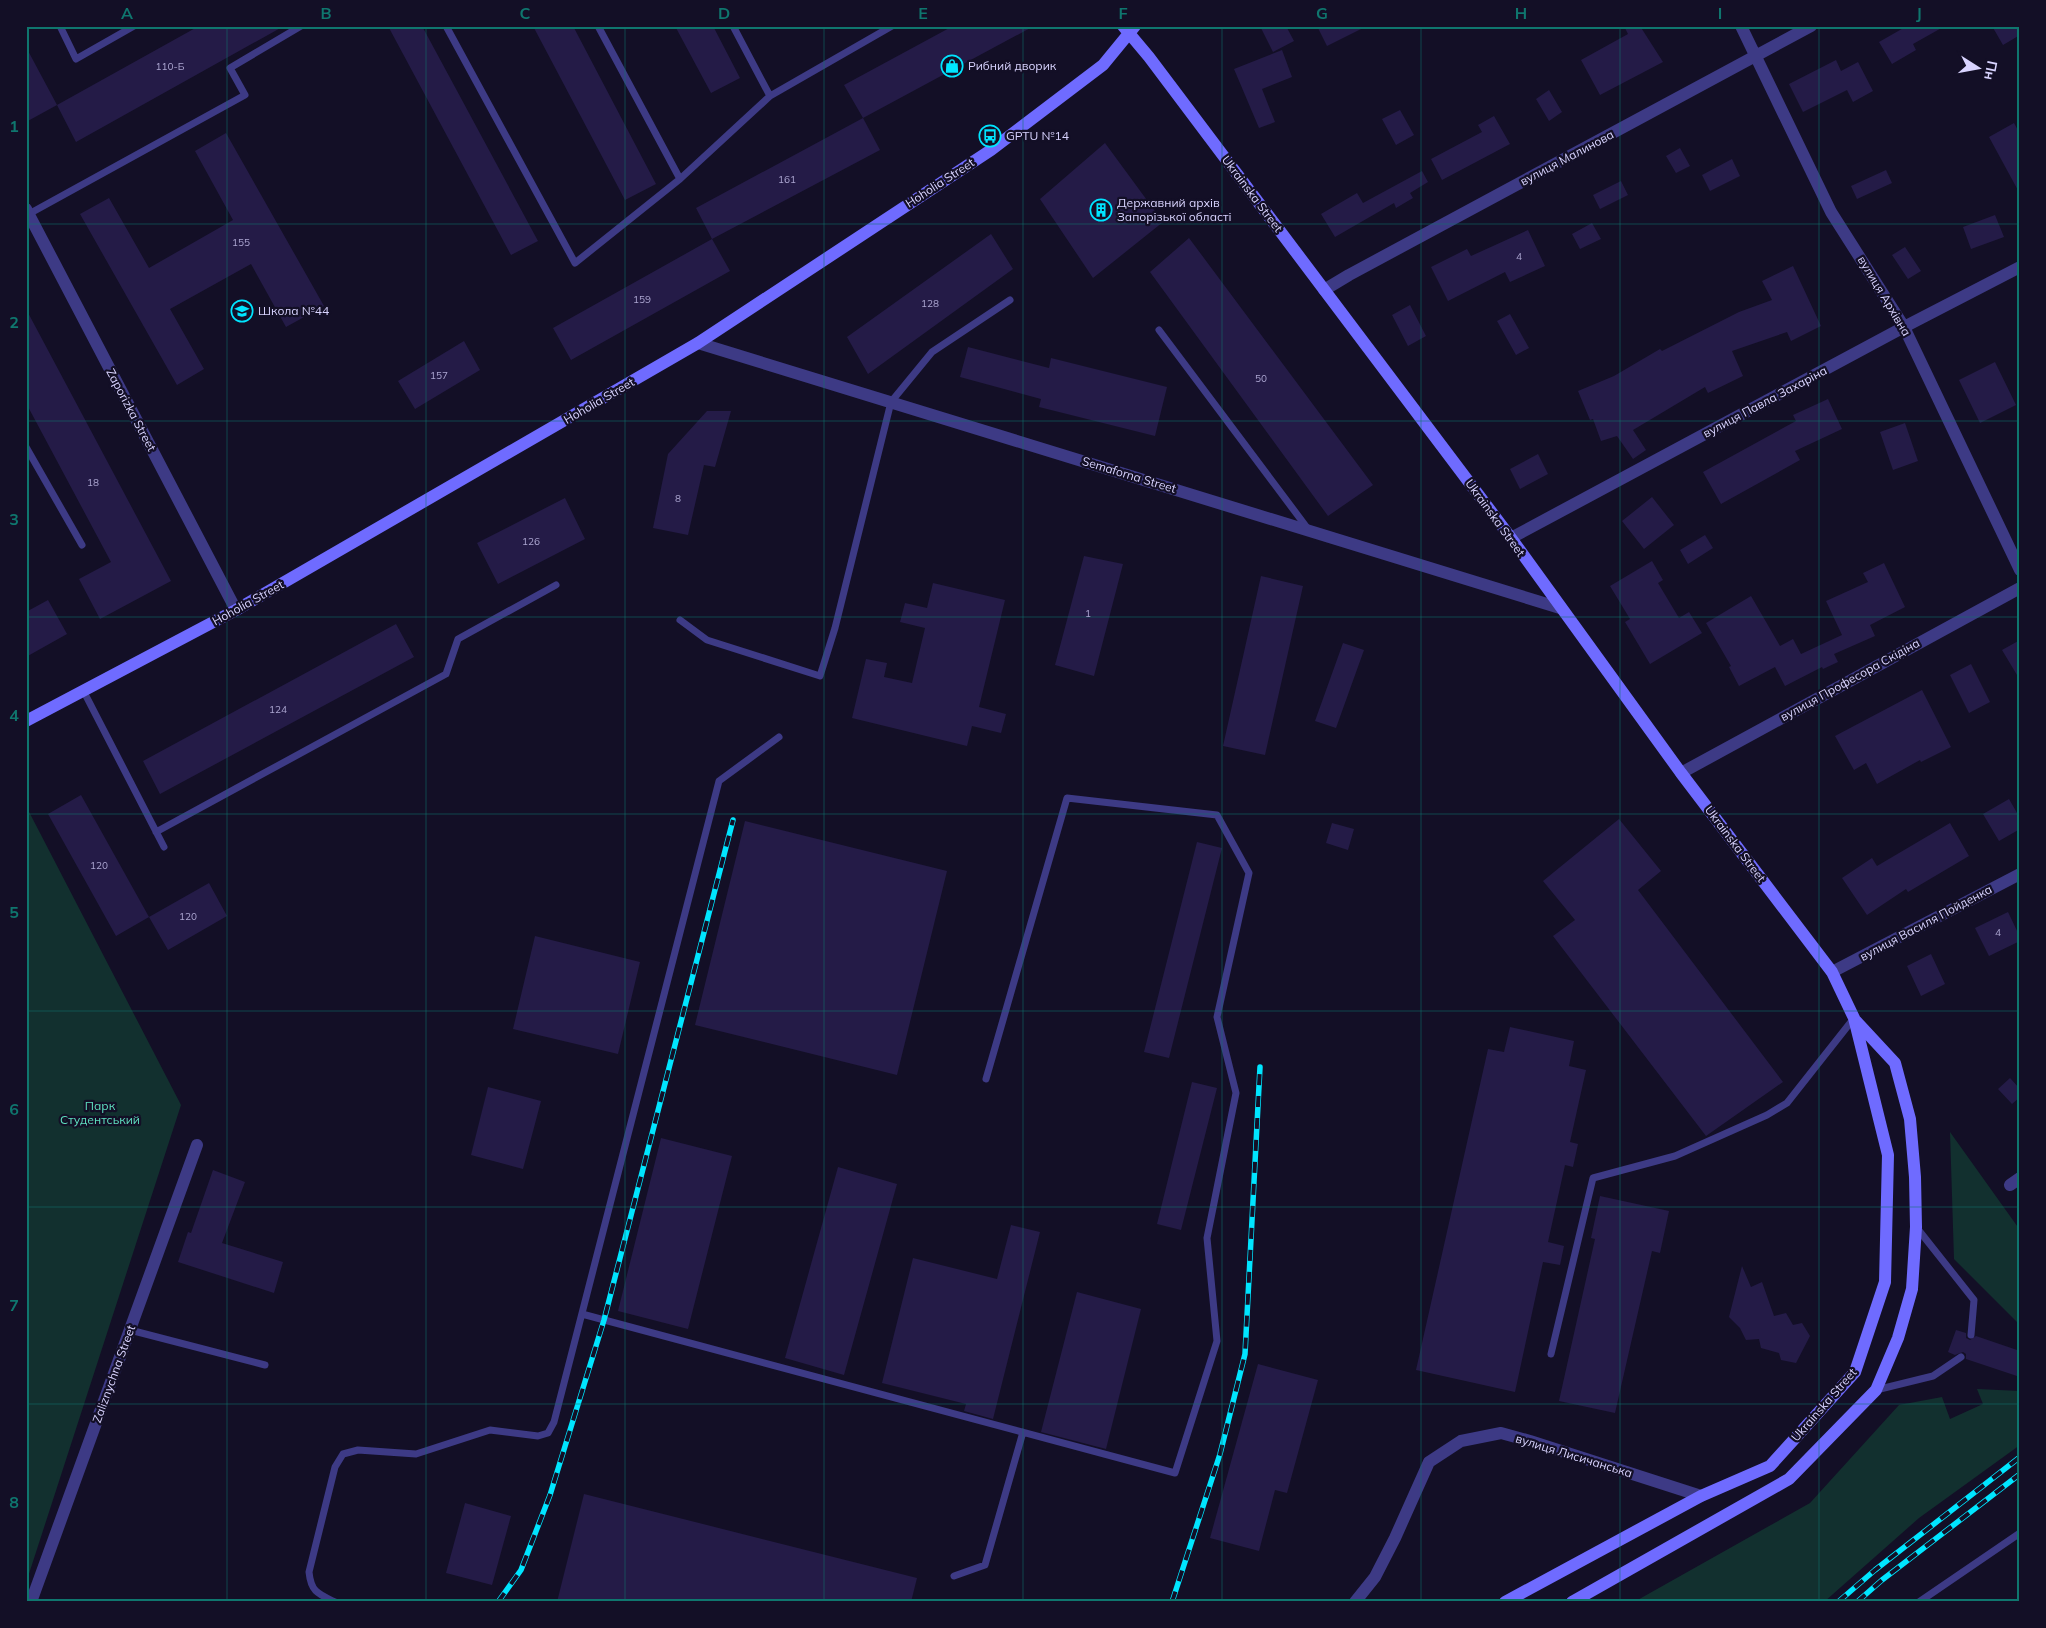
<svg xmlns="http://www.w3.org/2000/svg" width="2046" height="1628" viewBox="0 0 2046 1628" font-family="Mulish,sans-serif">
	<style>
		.green { fill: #12302f }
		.building { fill: #241b47 }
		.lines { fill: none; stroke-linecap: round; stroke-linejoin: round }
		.lane { stroke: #3d3a85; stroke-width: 7 }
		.street { stroke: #3d3a85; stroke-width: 12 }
		.secondary { stroke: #6f6bff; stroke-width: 12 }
		.rail-casing { stroke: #00e5ff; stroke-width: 5.5 }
		.rail { stroke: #130f26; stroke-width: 4; stroke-dasharray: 11; stroke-linecap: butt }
		.grid { fill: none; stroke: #0f766e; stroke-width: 1; stroke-opacity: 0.55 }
		.labels { text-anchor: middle; stroke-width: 4.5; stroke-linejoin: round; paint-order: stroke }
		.number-label { font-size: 10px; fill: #aca6d1 }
		.poi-label { font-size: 12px; fill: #d9d4ff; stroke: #130f26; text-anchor: start }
		.street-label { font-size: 12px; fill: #d9d4ff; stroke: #130f26 }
		.park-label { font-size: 12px; fill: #5fe0c0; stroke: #130f26 }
		.neatline { fill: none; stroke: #0f766e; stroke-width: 2 }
		.grid-label { font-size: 16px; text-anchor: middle; font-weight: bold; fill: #0f766e }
	</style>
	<rect width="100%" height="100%" fill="#130f26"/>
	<path class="green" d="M 26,806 L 181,1105 L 26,1583 Z
		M 1950,1132 L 2020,1230 L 2020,1325 L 1954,1259 Z
		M 1977,1389 L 2020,1391 L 2020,1445 L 1919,1518 L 1824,1602 L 1634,1602 L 1810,1503 L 1899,1405 L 1942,1397 L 1950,1419 L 1983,1404 Z"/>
	<path class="building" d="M 199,26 L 284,26 L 76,142 L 57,105 Z
		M 388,26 L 422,26 L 538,241 L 511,255 Z
		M 533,26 L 573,26 L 656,184 L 625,200 Z
		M 675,26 L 713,26 L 740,78 L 711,93 Z
		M 953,26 L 1034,26 L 863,118 L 844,85 Z
		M 1260,26 L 1286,26 L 1294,41 L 1273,52 Z
		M 1317,26 L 1367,26 L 1327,46 Z
		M 1624,26 L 1640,26 L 1663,62 L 1600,95 L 1581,60 L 1628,34 Z
		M 1907,26 L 1945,26 L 1913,44 L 1916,50 L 1892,64 L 1879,42 Z
		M 1992,26 L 2020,26 L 2020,35 L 2003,45 Z
		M 26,47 L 57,105 L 26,122 Z
		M 1282,50 L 1292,77 L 1262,89 L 1275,122 L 1259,128 L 1234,69 Z
		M 1836,60 L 1841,71 L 1858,62 L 1873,91 L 1853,102 L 1847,90 L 1803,112 L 1789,84 Z
		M 1549,90 L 1562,112 L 1549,121 L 1536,99 Z
		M 1400,110 L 1414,135 L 1396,145 L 1382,119 Z
		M 1494,116 L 1510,144 L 1442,180 L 1431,159 L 1482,132 L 1478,125 Z
		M 863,118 L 880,150 L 712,239 L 696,208 Z
		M 2014,123 L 2020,134 L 2020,194 L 1989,137 Z
		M 226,133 L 324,306 L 286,327 L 251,264 L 170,309 L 204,369 L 177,385 L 80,214 L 109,198 L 149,268 L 233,220 L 195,151 Z
		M 1105,143 L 1163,222 L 1093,278 L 1040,199 Z
		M 1680,148 L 1690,166 L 1676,173 L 1666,156 Z
		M 1732,159 L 1740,176 L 1710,191 L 1702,175 Z
		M 1886,170 L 1892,183 L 1857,199 L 1851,186 Z
		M 1422,171 L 1428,182 L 1410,193 L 1413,198 L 1396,208 L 1394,203 L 1335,237 L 1321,214 L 1357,193 L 1363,203 Z
		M 1621,181 L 1628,195 L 1600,209 L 1593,195 Z
		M 1995,215 L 2004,237 L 1971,249 L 1963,227 Z
		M 1592,223 L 1601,239 L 1580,249 L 1572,234 Z
		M 1528,230 L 1545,266 L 1510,282 L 1505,272 L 1448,301 L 1431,267 L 1467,249 L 1471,256 Z
		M 991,234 L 1013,269 L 868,374 L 847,337 Z
		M 1189,238 L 1373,485 L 1328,516 L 1150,272 Z
		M 712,239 L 730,271 L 571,360 L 553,328 Z
		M 1905,247 L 1921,271 L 1908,279 L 1892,255 Z
		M 1793,266 L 1821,326 L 1791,341 L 1787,332 L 1732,351 L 1743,376 L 1708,393 L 1705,387 L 1633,430 L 1646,450 L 1633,459 L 1617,436 L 1601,441 L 1593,419 L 1590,420 L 1578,391 L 1614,376 L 1660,349 L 1662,351 L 1739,312 L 1772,300 L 1762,281 Z
		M 1410,305 L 1426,336 L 1408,346 L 1392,315 Z
		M 26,309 L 171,581 L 100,619 L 79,579 L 111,562 L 26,403 Z
		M 1510,314 L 1529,348 L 1516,355 L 1497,321 Z
		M 464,341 L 480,370 L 415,409 L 398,381 Z
		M 968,347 L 1049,368 L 1051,358 L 1167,387 L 1155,436 L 1039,407 L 1041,399 L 960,377 Z
		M 1995,362 L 2016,405 L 1980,423 L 1959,380 Z
		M 1828,399 L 1842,429 L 1795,451 L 1800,460 L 1721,504 L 1703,472 L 1796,421 L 1793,415 Z
		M 707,411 L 731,411 L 715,467 L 704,465 L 688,535 L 653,528 L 668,454 Z
		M 1905,423 L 1918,461 L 1893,470 L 1880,432 Z
		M 1538,454 L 1548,474 L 1520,489 L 1510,469 Z
		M 1652,497 L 1674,525 L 1644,549 L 1622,521 Z
		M 565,498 L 585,539 L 498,584 L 477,543 Z
		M 1705,535 L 1713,548 L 1688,564 L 1680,550 Z
		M 1084,556 L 1123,564 L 1094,676 L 1055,665 Z
		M 1652,561 L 1663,580 L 1658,583 L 1679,618 L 1689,612 L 1702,633 L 1650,664 L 1625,622 L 1630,619 L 1610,586 Z
		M 1884,563 L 1905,607 L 1870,625 L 1875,636 L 1834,654 L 1838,662 L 1823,669 L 1822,667 L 1785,686 L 1775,667 L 1739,686 L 1729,667 L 1731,666 L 1706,623 L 1751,596 L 1780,646 L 1793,639 L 1801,654 L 1842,635 L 1826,601 L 1868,582 L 1863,573 Z
		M 1261,576 L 1303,586 L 1265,755 L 1223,746 Z
		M 933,583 L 1005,600 L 979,707 L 1006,714 L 1001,733 L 972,726 L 967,746 L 852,718 L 866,659 L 887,663 L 884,677 L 912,683 L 925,628 L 900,622 L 905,603 L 927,608 Z
		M 48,600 L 67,634 L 26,657 L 26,612 Z
		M 396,624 L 414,657 L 160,794 L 143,761 Z
		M 2020,640 L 2020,680 L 2002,650 Z
		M 1343,643 L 1364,650 L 1336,728 L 1315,721 Z
		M 1971,664 L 1990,702 L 1969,713 L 1950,675 Z
		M 1922,690 L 1951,747 L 1921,762 L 1920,760 L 1877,784 L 1866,763 L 1854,770 L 1835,736 Z
		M 81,795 L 149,917 L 116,936 L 48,814 Z
		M 2009,799 L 2020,818 L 2020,829 L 1999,841 L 1983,814 Z
		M 1619,819 L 1661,871 L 1638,890 L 1783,1082 L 1706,1136 L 1553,936 L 1575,920 L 1543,881 Z
		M 745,821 L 947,871 L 897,1075 L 695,1025 Z
		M 1332,823 L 1354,829 L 1348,850 L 1326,843 Z
		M 1950,823 L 1969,856 L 1908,892 L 1906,889 L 1867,915 L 1842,878 L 1872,858 L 1877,866 Z
		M 1197,842 L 1222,848 L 1169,1058 L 1144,1052 Z
		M 209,883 L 227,916 L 168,950 L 149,917 Z
		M 2008,912 L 2020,937 L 2020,941 L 1989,956 L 1975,928 Z
		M 535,936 L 640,962 L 618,1054 L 513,1029 Z
		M 1931,954 L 1945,984 L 1921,996 L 1907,966 Z
		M 1510,1027 L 1574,1041 L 1569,1066 L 1586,1070 L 1570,1142 L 1578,1144 L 1573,1167 L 1565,1165 L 1548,1242 L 1564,1246 L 1560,1265 L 1543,1262 L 1515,1392 L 1416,1370 L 1488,1049 L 1504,1052 Z
		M 2010,1078 L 2020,1089 L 2020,1097 L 2012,1104 L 1998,1089 Z
		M 1192,1082 L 1217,1088 L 1181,1230 L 1157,1224 Z
		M 488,1087 L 541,1101 L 523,1169 L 471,1155 Z
		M 661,1138 L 732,1156 L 688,1329 L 618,1311 Z
		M 838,1167 L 897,1184 L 844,1375 L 785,1358 Z
		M 213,1170 L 245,1182 L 222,1243 L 283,1262 L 274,1293 L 178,1262 L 188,1232 L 191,1233 Z
		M 1600,1196 L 1669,1211 L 1660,1253 L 1652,1251 L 1615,1413 L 1559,1401 L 1595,1239 L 1591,1238 Z
		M 1011,1225 L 1040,1232 L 993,1419 L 964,1411 L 966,1404 L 882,1383 L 913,1258 L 997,1279 Z
		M 1742,1266 L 1751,1287 L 1762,1282 L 1774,1316 L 1786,1313 L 1793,1325 L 1802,1323 L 1810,1336 L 1796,1363 L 1781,1360 L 1779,1353 L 1761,1348 L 1759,1339 L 1746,1340 L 1740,1328 L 1729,1317 Z
		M 1077,1292 L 1141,1309 L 1106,1449 L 1041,1432 Z
		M 1956,1330 L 1966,1333 L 1966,1338 L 1970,1340 L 1976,1336 L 2020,1351 L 2020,1377 L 1966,1359 L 1966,1354 L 1963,1352 L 1955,1355 L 1948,1352 Z
		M 1258,1364 L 1318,1380 L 1287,1493 L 1275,1490 L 1259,1551 L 1210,1538 Z
		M 584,1494 L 917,1578 L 911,1602 L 557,1602 Z
		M 465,1503 L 511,1516 L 492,1585 L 446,1573 Z"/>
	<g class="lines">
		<path class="lane" d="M 60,26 L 76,59 L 134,26
			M 446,26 L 575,263 L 680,179
			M 598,26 L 680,179 L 770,96
			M 733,26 L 770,96 L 892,26
			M 27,215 L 245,95 L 230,68 L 301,26
			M 1159,330 L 1308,529
			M 26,447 L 82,545
			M 680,620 L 707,640 L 820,676 L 835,628 L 891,402 L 932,352 L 1010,300
			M 84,692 L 164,847
			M 156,832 L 446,674 L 458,639 L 556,585
			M 1917,1228 L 1974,1300 L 1971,1335
			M 582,1314 L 1175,1473 L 1217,1341 L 1207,1238 L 1236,1093 L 1217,1017 L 1249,873 L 1217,815 L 1067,798 L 986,1079
			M 130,1330 L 265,1365
			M 1551,1354 L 1593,1178 L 1675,1156 L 1767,1115 L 1787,1103 L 1854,1018
			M 1876,1390 L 1933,1376 L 1961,1357
			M 954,1576 L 985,1565 L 1023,1432
			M 335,1602 C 318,1594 311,1592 309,1572 L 335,1467 L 343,1454 L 358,1450 L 416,1454 L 490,1430 L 538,1436 L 548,1433 L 554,1422 L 719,781 L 779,737
			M 1919,1602 L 2020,1533"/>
		<path class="street" d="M 1741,26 L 1831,212 L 1904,327 L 2020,570
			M 26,209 L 236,610
			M 1324,290 L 1349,275 L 1811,26
			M 698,343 L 1560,608
			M 1511,538 L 1904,327 L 2020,267
			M 1681,773 L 2020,588
			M 1832,972 L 2020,874
			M 2010,1185 L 2020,1178
			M 31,1602 L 197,1145
			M 1355,1602 L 1375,1577 L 1395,1538 L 1429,1462 L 1461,1441 L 1501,1433 L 1530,1441 L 1701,1496"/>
		<path class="secondary" d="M 1123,26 L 1149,57 L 1511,538 L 1681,773 L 1832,972 L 1854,1018 L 1888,1155 L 1885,1282 L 1855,1372 L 1770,1466 L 1701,1496 L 1505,1602
			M 26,721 L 236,610 L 698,343 L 991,150 L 1103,65 L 1135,26
			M 1572,1602 L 1789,1479 L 1876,1390 L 1898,1338 L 1912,1289 L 1916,1227 L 1915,1177 L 1910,1119 L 1895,1063 L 1855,1020"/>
		<g class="rail-casing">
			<path id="rail" d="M 498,1602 L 521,1570 L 550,1495 L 604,1320 L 733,820
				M 1172,1602 L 1220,1454 L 1245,1354 L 1260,1067
				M 1838,1602 L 1875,1570 L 2020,1457
				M 1857,1602 L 1882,1580 L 2020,1474"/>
		</g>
		<use href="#rail" class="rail"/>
	</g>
	<path class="grid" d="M 227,26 L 227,1602M 426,26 L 426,1602M 625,26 L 625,1602M 824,26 L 824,1602M 1023,26 L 1023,1602M 1222,26 L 1222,1602M 1421,26 L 1421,1602M 1620,26 L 1620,1602M 1819,26 L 1819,1602M 26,224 L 2020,224M 26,421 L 2020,421M 26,617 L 2020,617M 26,814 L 2020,814M 26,1011 L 2020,1011M 26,1207 L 2020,1207M 26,1404 L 2020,1404"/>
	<defs>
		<g id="shop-ring" transform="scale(1.125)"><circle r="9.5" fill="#130f26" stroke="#00e5ff" stroke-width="1.5"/><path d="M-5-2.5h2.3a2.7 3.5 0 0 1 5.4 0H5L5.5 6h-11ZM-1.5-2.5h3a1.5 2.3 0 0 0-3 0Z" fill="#00e5ff"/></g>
		<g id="bus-ring" transform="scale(1.125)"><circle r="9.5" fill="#130f26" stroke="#00e5ff" stroke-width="1.5"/><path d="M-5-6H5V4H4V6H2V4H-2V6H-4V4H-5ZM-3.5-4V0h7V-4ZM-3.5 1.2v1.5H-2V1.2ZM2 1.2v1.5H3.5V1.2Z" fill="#00e5ff"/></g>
		<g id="building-ring" transform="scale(1.125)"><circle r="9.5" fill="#130f26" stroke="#00e5ff" stroke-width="1.5"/><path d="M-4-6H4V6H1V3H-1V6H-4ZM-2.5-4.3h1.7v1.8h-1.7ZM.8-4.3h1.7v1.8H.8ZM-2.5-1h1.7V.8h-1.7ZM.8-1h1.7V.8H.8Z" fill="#00e5ff"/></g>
		<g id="school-ring" transform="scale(1.125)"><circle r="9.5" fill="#130f26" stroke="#00e5ff" stroke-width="1.5"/><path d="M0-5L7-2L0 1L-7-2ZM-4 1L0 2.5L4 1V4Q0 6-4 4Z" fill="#00e5ff"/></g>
	</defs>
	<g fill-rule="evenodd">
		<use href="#shop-ring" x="952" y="66"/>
		<use href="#bus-ring" x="990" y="136"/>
		<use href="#building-ring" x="1101" y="210"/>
		<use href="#school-ring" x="242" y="311"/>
	</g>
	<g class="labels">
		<g class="number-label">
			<text x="170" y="70">110-Б</text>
			<text x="787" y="183">161</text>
			<text x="241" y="246">155</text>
			<text x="1519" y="260">4</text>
			<text x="642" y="303">159</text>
			<text x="930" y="307">128</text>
			<text x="439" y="379">157</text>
			<text x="1261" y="382">50</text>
			<text x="93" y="486">18</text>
			<text x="678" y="502">8</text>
			<text x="531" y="545">126</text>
			<text x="1088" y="617">1</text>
			<text x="278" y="713">124</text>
			<text x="99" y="869">120</text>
			<text x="188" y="920">120</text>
			<text x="1998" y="936">4</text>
		</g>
		<g class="poi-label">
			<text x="968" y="70">Рибний дворик</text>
			<text x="1006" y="140">GPTU №14</text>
			<text x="1117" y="207">Державний архів<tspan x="1117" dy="14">Запорізької області</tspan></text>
			<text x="258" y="315">Школа №44</text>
		</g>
		<g class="street-label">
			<text transform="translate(1567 158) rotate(-28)" y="4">вулиця Малинова</text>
			<text transform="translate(940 183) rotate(-33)" y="4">Hoholia Street</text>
			<text transform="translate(1252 194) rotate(53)" y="4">Ukrainska Street</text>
			<text transform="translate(1884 296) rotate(59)" y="4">вулиця Архівна</text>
			<text transform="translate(599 401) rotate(-30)" y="4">Hoholia Street</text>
			<text transform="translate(1765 402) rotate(-28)" y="4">вулиця Павла Захаріна</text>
			<text transform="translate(131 410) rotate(62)" y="4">Zaporizka Street</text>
			<text transform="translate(1129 475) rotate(17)" y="4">Semaforna Street</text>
			<text transform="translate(1495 518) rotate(54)" y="4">Ukrainska Street</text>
			<text transform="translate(248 603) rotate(-29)" y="4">Hoholia Street</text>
			<text transform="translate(1850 680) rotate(-29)" y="4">вулиця Професора Скідіна</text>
			<text transform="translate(1735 844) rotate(53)" y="4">Ukrainska Street</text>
			<text transform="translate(1926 923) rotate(-28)" y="4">вулиця Василя Пойденка</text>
			<text transform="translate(114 1374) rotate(-70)" y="4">Zaliznychna Street</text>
			<text transform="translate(1824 1405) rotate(-49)" y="4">Ukrainska Street</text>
			<text transform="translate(1574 1456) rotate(17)" y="4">вулиця Лисичанська</text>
		</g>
		<g class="park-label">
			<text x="100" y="1110">Парк<tspan x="100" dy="14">Студентський</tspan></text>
		</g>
	</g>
	<rect width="2046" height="1628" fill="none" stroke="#130f26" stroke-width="55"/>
	<g transform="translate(1978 68) rotate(101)" stroke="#130f26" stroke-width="4" paint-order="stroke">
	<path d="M0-4L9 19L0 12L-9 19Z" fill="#d9d4ff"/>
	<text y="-8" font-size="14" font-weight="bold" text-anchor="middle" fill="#d9d4ff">Пн</text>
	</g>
	<rect x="28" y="28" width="1990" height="1572" class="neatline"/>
	<g class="grid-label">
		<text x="127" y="19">A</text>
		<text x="326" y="19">B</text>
		<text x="525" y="19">C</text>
		<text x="724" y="19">D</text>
		<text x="923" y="19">E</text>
		<text x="1123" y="19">F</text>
		<text x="1322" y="19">G</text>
		<text x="1521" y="19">H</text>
		<text x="1720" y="19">I</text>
		<text x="1919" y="19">J</text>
		<text x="14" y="132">1</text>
		<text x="14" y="328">2</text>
		<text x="14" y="525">3</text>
		<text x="14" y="721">4</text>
		<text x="14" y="918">5</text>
		<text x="14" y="1115">6</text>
		<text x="14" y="1311">7</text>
		<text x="14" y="1508">8</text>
	</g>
</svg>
